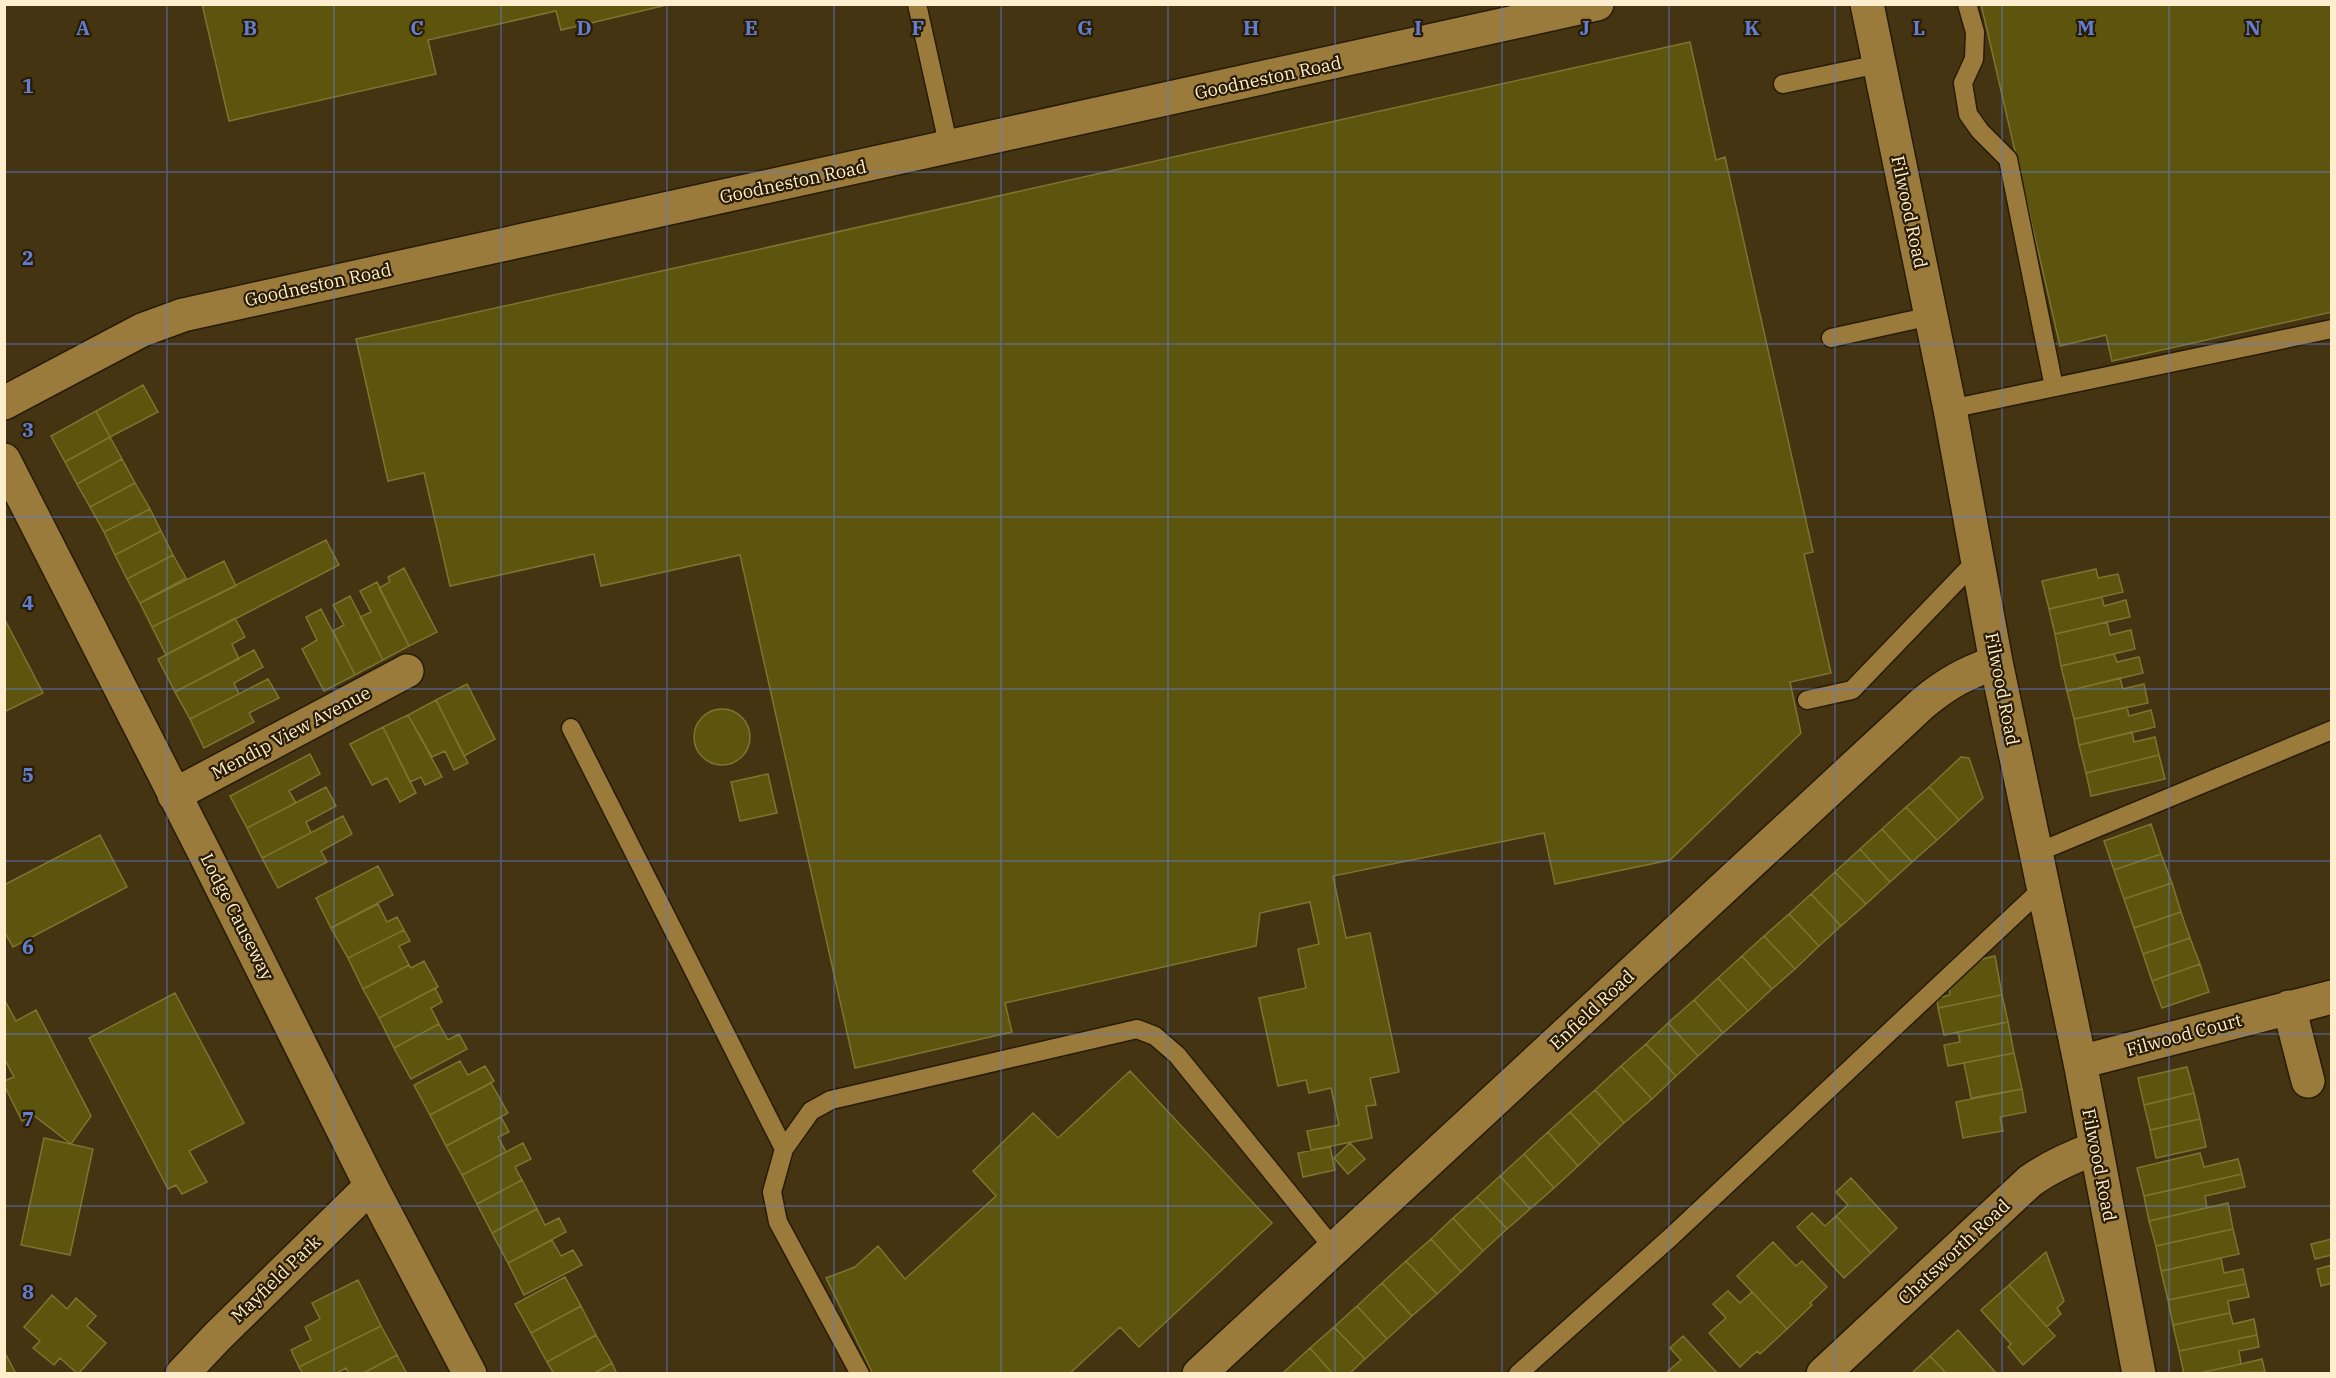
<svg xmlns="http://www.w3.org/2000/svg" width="2336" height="1378" viewBox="0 0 2336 1378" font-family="'IBM Plex Serif',serif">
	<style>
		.building { fill: #5d550e; stroke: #7d752f; stroke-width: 1.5 }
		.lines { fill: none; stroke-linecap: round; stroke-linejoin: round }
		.lane-casing { stroke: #271c08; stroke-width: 21 }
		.street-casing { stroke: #271c08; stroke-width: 36 }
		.secondary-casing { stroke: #271c08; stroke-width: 36 }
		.lane { stroke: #9b7b3c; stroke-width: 18 }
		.street { stroke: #9b7b3c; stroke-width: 33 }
		.secondary { stroke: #9b7b3c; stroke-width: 33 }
		.grid { fill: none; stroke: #617ed5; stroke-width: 1.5; stroke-opacity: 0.55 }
		.labels { text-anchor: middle; stroke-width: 4.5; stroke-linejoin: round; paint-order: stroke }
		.street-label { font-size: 18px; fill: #ffeece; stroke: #291c02 }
		.grid-label { font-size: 20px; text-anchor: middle; font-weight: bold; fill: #617ed5; stroke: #291c02; stroke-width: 4.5; stroke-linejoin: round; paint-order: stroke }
	</style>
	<rect width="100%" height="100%" fill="#443412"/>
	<path class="building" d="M 202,4 L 671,4 L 561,30 L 556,11 L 428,40 L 436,74 L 229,121 Z
		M 1981,4 L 2332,4 L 2332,312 L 2112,361 L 2106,335 L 2060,346 Z
		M 1690,42 L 1716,160 L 1725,157 L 1813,552 L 1804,554 L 1831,673 L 1790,682 L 1801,733 L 1670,860 L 1555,884 L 1544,833 L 1333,876 L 1346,938 L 1370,933 L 1399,1072 L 1370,1078 L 1376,1105 L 1366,1106 L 1372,1138 L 1311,1150 L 1307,1131 L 1339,1125 L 1331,1088 L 1309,1093 L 1306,1080 L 1278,1086 L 1259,998 L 1306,988 L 1298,949 L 1319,944 L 1310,902 L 1260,913 L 1256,946 L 1005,1003 L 1012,1032 L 855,1068 L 740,555 L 601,586 L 594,554 L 450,586 L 424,473 L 388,481 L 356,339 Z
		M 143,385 L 158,412 L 110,437 L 96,411 Z
		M 96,411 L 110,437 L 65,462 L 51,436 Z
		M 110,437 L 122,459 L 77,484 L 65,462 Z
		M 122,459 L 135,483 L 90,507 L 77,484 Z
		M 135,483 L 150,509 L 104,532 L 90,507 Z
		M 150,509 L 161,531 L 115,555 L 104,532 Z
		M 161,531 L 173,555 L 127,579 L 115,555 Z
		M 326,540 L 339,565 L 166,655 L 152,627 Z
		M 173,555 L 186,578 L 140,603 L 127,579 Z
		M 224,561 L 236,586 L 152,627 L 140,603 Z
		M 404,568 L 437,632 L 409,646 L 379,588 L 390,582 L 388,577 Z
		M 2096,569 L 2098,578 L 2118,574 L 2123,592 L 2049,609 L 2042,581 Z
		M 377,582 L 409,646 L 383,660 L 360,617 L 371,612 L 360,591 Z
		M 350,596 L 383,660 L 355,675 L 333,631 L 344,625 L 333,605 Z
		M 2102,597 L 2104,606 L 2126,600 L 2130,617 L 2055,634 L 2049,609 Z
		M 321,609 L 355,675 L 324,691 L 302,649 L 317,640 L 306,617 Z
		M 4,618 L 43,693 L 4,712 Z
		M 235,618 L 245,637 L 232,644 L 239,659 L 175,692 L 158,659 Z
		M 2107,622 L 2110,635 L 2131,630 L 2135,649 L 2061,666 L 2055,634 Z
		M 254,650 L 263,667 L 234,683 L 239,694 L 190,719 L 175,692 Z
		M 2114,654 L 2117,662 L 2139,657 L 2143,673 L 2067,691 L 2061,666 Z
		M 2120,678 L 2123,689 L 2144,684 L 2148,703 L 2074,719 L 2067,691 Z
		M 268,679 L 279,698 L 249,713 L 254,722 L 204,748 L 190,719 Z
		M 467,684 L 495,739 L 464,756 L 436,700 Z
		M 436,700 L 468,763 L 454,770 L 445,751 L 432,757 L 408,715 Z
		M 2127,707 L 2129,716 L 2151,710 L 2155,727 L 2079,745 L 2074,719 Z
		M694 737a28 28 0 1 1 56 0a28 28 0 1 1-56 0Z
		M 408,715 L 442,777 L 425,785 L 421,777 L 410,782 L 383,727 Z
		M 383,727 L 416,793 L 400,802 L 387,778 L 372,785 L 350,744 Z
		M 2132,732 L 2134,742 L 2155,737 L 2159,755 L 2086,773 L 2079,745 Z
		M 310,754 L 320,774 L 289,791 L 296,803 L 247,828 L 230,796 Z
		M 2159,755 L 2165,779 L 2091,796 L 2086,773 Z
		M 1961,757 L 1969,758 L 1983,798 L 1959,820 L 1929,787 Z
		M 768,774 L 777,813 L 740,821 L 731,782 Z
		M 326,787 L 336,806 L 306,822 L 311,833 L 262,858 L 247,828 Z
		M 1929,787 L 1959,820 L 1937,840 L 1906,807 Z
		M 1906,807 L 1937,840 L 1912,862 L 1882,829 Z
		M 343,816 L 352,834 L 321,851 L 327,862 L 278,888 L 262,858 Z
		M 2151,824 L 2161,854 L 2114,870 L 2104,841 Z
		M 1882,829 L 1912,862 L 1890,882 L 1860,849 Z
		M 100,835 L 127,887 L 13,947 L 4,931 L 4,885 Z
		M 1860,849 L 1890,882 L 1866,904 L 1835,872 Z
		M 2161,854 L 2172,883 L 2124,899 L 2114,870 Z
		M 378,866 L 393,895 L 331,928 L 316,898 Z
		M 1835,872 L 1866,904 L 1841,926 L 1811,894 Z
		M 2172,883 L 2181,912 L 2134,928 L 2124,899 Z
		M 1811,894 L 1841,926 L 1819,946 L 1789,914 Z
		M 378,904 L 387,922 L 397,917 L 404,930 L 348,958 L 331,928 Z
		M 2181,912 L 2190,938 L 2143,954 L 2134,928 Z
		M 1789,914 L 1819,946 L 1795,969 L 1764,936 Z
		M 404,930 L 410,941 L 399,946 L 409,965 L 363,989 L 348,958 Z
		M 1764,936 L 1795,969 L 1772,989 L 1742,956 Z
		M 2190,938 L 2200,964 L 2152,981 L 2143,954 Z
		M 1742,956 L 1772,989 L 1748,1011 L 1718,978 Z
		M 1995,956 L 2002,995 L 1938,1008 L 1937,998 L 1950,995 L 1949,987 L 1979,960 Z
		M 424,961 L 438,987 L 379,1018 L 363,989 L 409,965 L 411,968 Z
		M 2200,964 L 2209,992 L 2162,1008 L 2152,981 Z
		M 1718,978 L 1748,1011 L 1723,1033 L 1694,1000 Z
		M 435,988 L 442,1002 L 431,1008 L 439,1024 L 394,1048 L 379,1018 Z
		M 175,993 L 244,1123 L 189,1151 L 207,1182 L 182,1194 L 176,1185 L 168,1189 L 89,1038 Z
		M 2002,995 L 2008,1022 L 1944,1035 L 1938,1008 Z
		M 4,999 L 16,1021 L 36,1010 L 91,1116 L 71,1144 L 33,1115 L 22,1121 L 4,1085 L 4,1081 L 14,1077 L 4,1058 Z
		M 1694,1000 L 1723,1033 L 1698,1056 L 1668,1023 Z
		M 2008,1022 L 2014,1053 L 1948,1066 L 1944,1045 L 1960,1042 L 1958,1032 Z
		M 1668,1023 L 1698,1056 L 1676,1076 L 1646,1044 Z
		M 439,1024 L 448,1040 L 459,1034 L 467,1049 L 411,1079 L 394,1048 Z
		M 1646,1044 L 1676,1076 L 1652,1099 L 1621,1066 Z
		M 2014,1053 L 2022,1089 L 1971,1098 L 1964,1063 Z
		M 460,1061 L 468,1075 L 485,1066 L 494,1081 L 430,1115 L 414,1085 Z
		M 1621,1066 L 1652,1099 L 1624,1123 L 1595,1090 Z
		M 2187,1067 L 2194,1093 L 2144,1105 L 2138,1078 Z
		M 1130,1071 L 1272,1223 L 1139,1347 L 1120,1327 L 1069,1374 L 873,1374 L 826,1278 L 855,1267 L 878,1246 L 905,1279 L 996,1196 L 973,1171 L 1033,1113 L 1058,1138 Z
		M 491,1083 L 508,1113 L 446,1146 L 430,1115 Z
		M 2022,1089 L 2026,1112 L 2000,1117 L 2003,1131 L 1963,1138 L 1956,1102 Z
		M 1595,1090 L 1624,1123 L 1600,1145 L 1570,1112 Z
		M 2194,1093 L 2200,1119 L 2150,1130 L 2144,1105 Z
		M 1570,1112 L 1600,1145 L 1578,1166 L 1548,1132 Z
		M 501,1117 L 509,1132 L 498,1137 L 506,1152 L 462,1175 L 446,1146 Z
		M 2200,1119 L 2206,1147 L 2156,1158 L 2150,1130 Z
		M 1548,1132 L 1578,1166 L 1554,1188 L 1524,1154 Z
		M 44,1138 L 93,1149 L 70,1255 L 21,1245 Z
		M 523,1143 L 531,1159 L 515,1167 L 522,1180 L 477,1204 L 462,1175 Z
		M 1350,1143 L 1365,1159 L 1348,1174 L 1334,1158 Z
		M 1330,1147 L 1335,1170 L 1303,1177 L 1298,1153 Z
		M 2200,1153 L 2204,1167 L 2238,1159 L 2242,1174 L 2144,1196 L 2137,1168 Z
		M 1524,1154 L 1554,1188 L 1530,1209 L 1500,1176 Z
		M 2242,1174 L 2245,1187 L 2205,1196 L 2207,1208 L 2149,1221 L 2144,1196 Z
		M 1500,1176 L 1530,1209 L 1507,1229 L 1477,1197 Z
		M 1851,1178 L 1897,1228 L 1871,1253 L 1836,1216 L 1848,1205 L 1836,1192 Z
		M 522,1180 L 537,1209 L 492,1233 L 477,1204 Z
		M 1477,1197 L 1507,1229 L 1483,1251 L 1453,1218 Z
		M 2228,1203 L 2233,1229 L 2156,1246 L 2149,1221 Z
		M 537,1209 L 545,1225 L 559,1218 L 566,1232 L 508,1263 L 492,1233 Z
		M 1812,1213 L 1825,1226 L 1836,1216 L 1871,1253 L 1844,1278 L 1797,1227 Z
		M 1453,1218 L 1483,1251 L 1461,1272 L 1431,1239 Z
		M 2233,1229 L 2239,1254 L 2161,1271 L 2156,1246 Z
		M 1431,1239 L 1461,1272 L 1437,1294 L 1406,1261 Z
		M 2332,1239 L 2332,1255 L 2315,1259 L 2311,1244 Z
		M 552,1240 L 561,1256 L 573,1250 L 582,1265 L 524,1295 L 508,1263 Z
		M 1773,1242 L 1796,1266 L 1802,1261 L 1827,1287 L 1810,1303 L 1812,1305 L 1787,1329 L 1737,1276 Z
		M 2046,1252 L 2064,1301 L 2057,1308 L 2061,1314 L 2047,1327 L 2009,1285 Z
		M 2221,1258 L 2224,1273 L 2243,1269 L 2246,1284 L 2168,1300 L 2161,1271 Z
		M 1406,1261 L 1437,1294 L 1412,1316 L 1382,1283 Z
		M 2332,1265 L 2332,1283 L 2321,1286 L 2317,1269 Z
		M 565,1277 L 581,1306 L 531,1333 L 515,1304 Z
		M 358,1280 L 381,1326 L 299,1367 L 291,1350 L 311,1340 L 305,1327 L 320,1319 L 312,1303 Z
		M 1382,1283 L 1412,1316 L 1387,1339 L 1357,1306 Z
		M 2246,1284 L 2249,1297 L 2228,1301 L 2230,1313 L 2173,1325 L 2168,1300 Z
		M 2009,1285 L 2055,1336 L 2023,1365 L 2008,1347 L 2011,1344 L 1981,1310 Z
		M 1728,1291 L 1740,1303 L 1752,1292 L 1787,1329 L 1760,1354 L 1757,1351 L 1740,1367 L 1709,1333 L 1726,1318 L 1713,1304 Z
		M 52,1295 L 67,1309 L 76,1298 L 96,1316 L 87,1326 L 106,1343 L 78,1374 L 60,1358 L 54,1365 L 33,1348 L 40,1341 L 24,1327 Z
		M 581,1306 L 596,1335 L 547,1362 L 531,1333 Z
		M 1357,1306 L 1387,1339 L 1365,1359 L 1334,1327 Z
		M 2230,1313 L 2233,1324 L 2254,1319 L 2257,1335 L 2179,1351 L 2173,1325 Z
		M 381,1326 L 397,1355 L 362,1374 L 349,1374 L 346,1368 L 335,1374 L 303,1374 L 299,1367 Z
		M 1334,1327 L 1365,1359 L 1349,1374 L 1333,1374 L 1310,1348 Z
		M 1958,1330 L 1997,1374 L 1947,1374 L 1930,1356 Z
		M 596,1335 L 612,1363 L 593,1374 L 554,1374 L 547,1362 Z
		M 2257,1335 L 2259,1347 L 2239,1351 L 2241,1364 L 2195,1374 L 2184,1374 L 2179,1351 Z
		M 1683,1336 L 1718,1374 L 1671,1374 L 1668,1371 L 1681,1360 L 1670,1348 Z
		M 1310,1348 L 1333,1374 L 1284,1374 L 1283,1373 Z
		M 4,1351 L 16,1374 L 4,1374 Z
		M 397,1355 L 407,1374 L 362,1374 Z
		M 1930,1356 L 1947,1374 L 1911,1374 Z
		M 2262,1359 L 2265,1372 L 2195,1374 L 2241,1364 Z
		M 612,1363 L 617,1374 L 593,1374 Z"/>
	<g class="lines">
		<g class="lane-casing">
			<path id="lane" d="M 917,4 L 949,148
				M 1967,4 L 1975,32 L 1974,59 L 1963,83 L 1968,114 L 1980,131 L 2008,159 L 2054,387
				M 1783,84 L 1879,64
				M 1831,338 L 1931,316
				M 1950,409 L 2332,329
				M 1807,700 L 1852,690 L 1977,560
				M 571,728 L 784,1149
				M 2036,853 L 2332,730
				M 860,1374 L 778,1222 L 772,1192 L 784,1149 L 811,1111 L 831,1100 L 1137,1029 L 1155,1036 L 1177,1055 L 1334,1249
				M 1518,1374 L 1672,1236 L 2043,888"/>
		</g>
		<g class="street-casing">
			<path id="street" d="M 1867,4 L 1950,409 L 1996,662 L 2080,1062 L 2139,1374
				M 4,403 L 142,330 L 183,315 L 1597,4
				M 174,795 L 407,671
				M 2289,1007 L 2308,1081
				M 2080,1062 L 2332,997
				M 182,1374 L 217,1337 L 371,1186
				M 1199,1374 L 1922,704 C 1948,682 1965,674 1996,662
				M 1823,1374 L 2030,1181 C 2051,1166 2072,1157 2096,1148"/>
		</g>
		<g class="secondary-casing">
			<path id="secondary" d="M 4,460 L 203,850 L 371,1186 L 470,1374"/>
		</g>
		<use href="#lane" class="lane"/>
		<use href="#street" class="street"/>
		<use href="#secondary" class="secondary"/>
	</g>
	<path class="grid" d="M 167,4 L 167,1374M 334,4 L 334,1374M 501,4 L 501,1374M 667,4 L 667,1374M 834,4 L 834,1374M 1001,4 L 1001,1374M 1168,4 L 1168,1374M 1335,4 L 1335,1374M 1502,4 L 1502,1374M 1669,4 L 1669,1374M 1835,4 L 1835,1374M 2002,4 L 2002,1374M 2169,4 L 2169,1374M 4,172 L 2332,172M 4,344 L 2332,344M 4,517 L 2332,517M 4,689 L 2332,689M 4,861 L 2332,861M 4,1034 L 2332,1034M 4,1206 L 2332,1206"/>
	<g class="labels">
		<g class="street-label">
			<text transform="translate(1268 78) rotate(-12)" y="6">Goodneston Road</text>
			<text transform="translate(793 182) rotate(-12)" y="6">Goodneston Road</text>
			<text transform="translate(1909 212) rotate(78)" y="6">Filwood Road</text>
			<text transform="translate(318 285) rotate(-12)" y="6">Goodneston Road</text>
			<text transform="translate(2002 689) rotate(79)" y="6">Filwood Road</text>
			<text transform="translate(291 733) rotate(-28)" y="6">Mendip View Avenue</text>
			<text transform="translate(237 917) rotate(63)" y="6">Lodge Causeway</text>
			<text transform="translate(1592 1010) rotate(-43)" y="6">Enfield Road</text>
			<text transform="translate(2184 1035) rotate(-15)" y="6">Filwood Court</text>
			<text transform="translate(2099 1165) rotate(79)" y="6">Filwood Road</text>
			<text transform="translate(1954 1252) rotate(-43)" y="6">Chatsworth Road</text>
			<text transform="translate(276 1279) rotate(-44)" y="6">Mayfield Park</text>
		</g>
	</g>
	<g class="grid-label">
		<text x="83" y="35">A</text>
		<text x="250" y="35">B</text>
		<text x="417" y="35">C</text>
		<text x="584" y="35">D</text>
		<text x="751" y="35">E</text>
		<text x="918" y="35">F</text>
		<text x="1085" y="35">G</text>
		<text x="1251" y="35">H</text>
		<text x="1418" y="35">I</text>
		<text x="1585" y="35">J</text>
		<text x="1752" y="35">K</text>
		<text x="1919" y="35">L</text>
		<text x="2086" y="35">M</text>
		<text x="2253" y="35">N</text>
		<text x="28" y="93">1</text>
		<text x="28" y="265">2</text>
		<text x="28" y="437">3</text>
		<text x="28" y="610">4</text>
		<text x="28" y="782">5</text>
		<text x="28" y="954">6</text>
		<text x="28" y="1126">7</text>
		<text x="28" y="1299">8</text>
	</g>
	<rect width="2336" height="1378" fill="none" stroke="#ffeece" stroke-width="12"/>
</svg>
